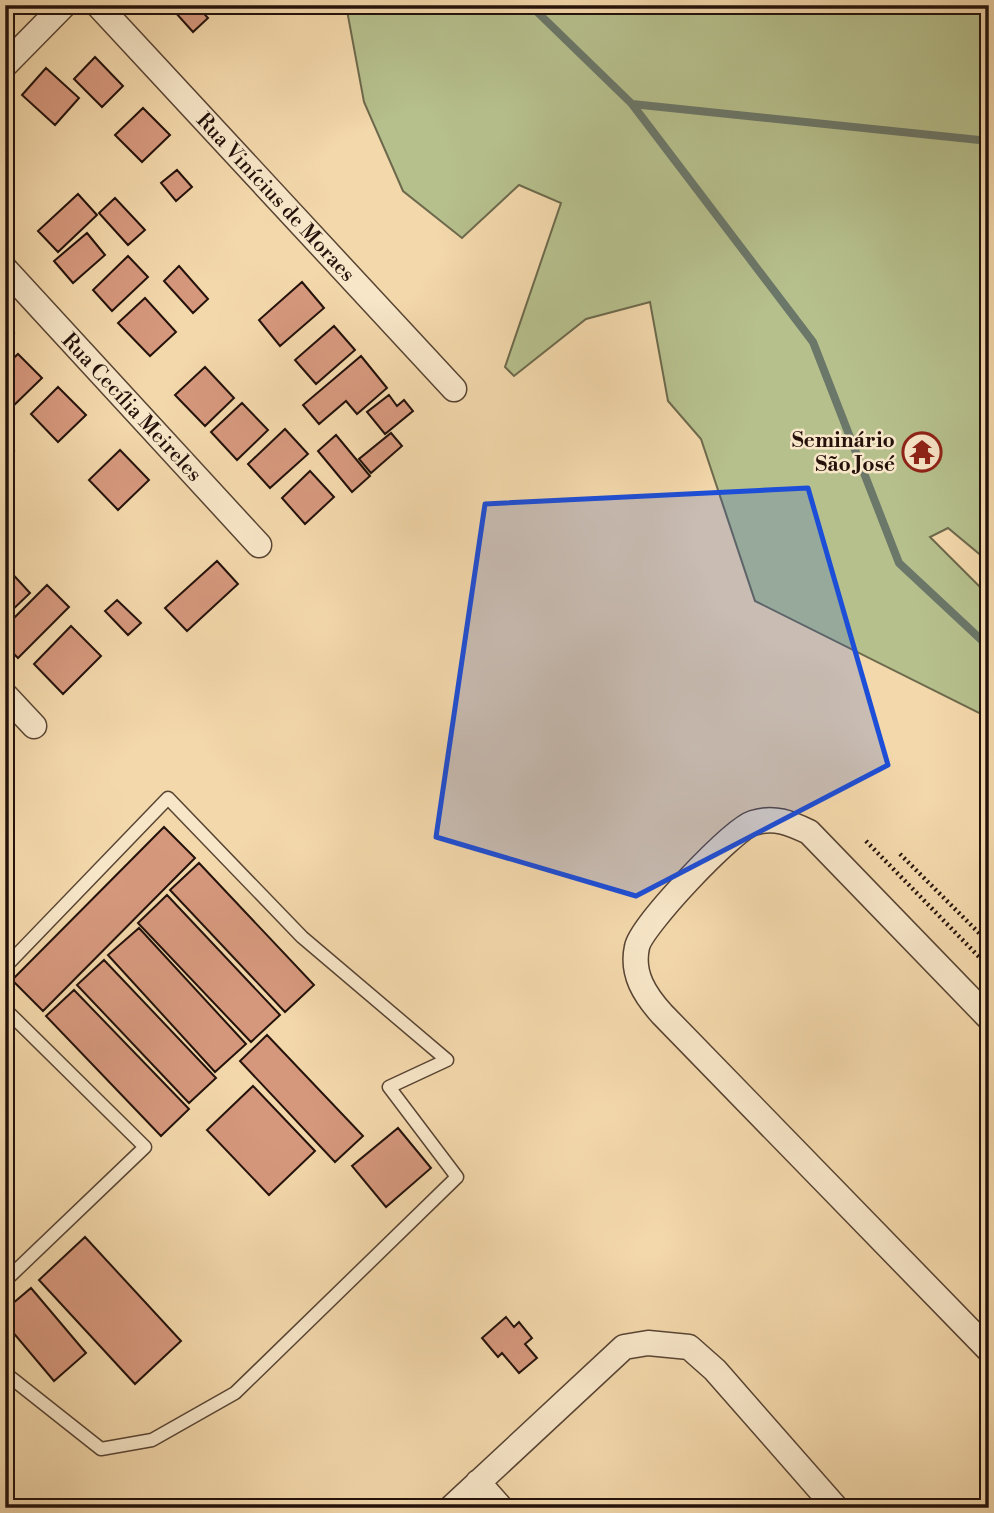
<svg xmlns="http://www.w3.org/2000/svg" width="994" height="1513" viewBox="0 0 994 1513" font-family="'Libre Bodoni',serif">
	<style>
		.green { fill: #b6c08d; stroke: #6d694c; stroke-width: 2 }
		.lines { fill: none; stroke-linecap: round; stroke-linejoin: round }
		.stream { stroke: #6b7769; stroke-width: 8 }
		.building { fill: #d6987d; stroke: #24120b; stroke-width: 2 }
		.service-casing { stroke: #584433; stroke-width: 15 }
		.minor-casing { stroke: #584433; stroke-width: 27 }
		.path { stroke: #24120b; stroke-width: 4.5; stroke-dasharray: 2 3.5; stroke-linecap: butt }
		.service { stroke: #f7e6c8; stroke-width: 12 }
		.minor { stroke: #f7e6c8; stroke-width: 24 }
		.marked { fill: #1d4ed8; fill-opacity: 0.2; stroke: #1d4ed8; stroke-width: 5; stroke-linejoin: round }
		.labels { text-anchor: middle; stroke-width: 5; stroke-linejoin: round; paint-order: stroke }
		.street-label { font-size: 21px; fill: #24120b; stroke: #f7e6c8 }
		.poi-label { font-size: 21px; font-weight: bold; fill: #24120b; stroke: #f7e6c8; text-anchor: end }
	</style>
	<rect width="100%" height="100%" fill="#f3d8ab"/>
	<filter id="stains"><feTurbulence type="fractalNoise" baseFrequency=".00286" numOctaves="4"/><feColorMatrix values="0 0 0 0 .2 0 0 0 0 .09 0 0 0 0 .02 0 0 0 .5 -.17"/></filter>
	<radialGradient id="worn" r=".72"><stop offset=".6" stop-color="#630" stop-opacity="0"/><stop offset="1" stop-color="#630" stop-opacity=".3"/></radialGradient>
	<path class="green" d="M 346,5 L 989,5 L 989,562 L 948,528 L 930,537 L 989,596 L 989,718 L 755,601 L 701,439 L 668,401 L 650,302 L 586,319 L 514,376 L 505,367 L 561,203 L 519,185 L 462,238 L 403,191 L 364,102 Z"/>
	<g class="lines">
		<path class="stream" d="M 530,5 L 632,104 L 813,342 L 899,563 L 989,647
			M 632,104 L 989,141"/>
	</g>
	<path class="building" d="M 182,5 L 196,5 L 208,18 L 193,32 L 175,12 Z
		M 95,57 L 123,86 L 102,107 L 74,79 Z
		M 46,68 L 79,98 L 55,125 L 22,95 Z
		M 143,108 L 170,135 L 142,162 L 115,135 Z
		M 177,170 L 192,187 L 176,201 L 161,183 Z
		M 78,194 L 97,215 L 58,252 L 38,231 Z
		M 115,198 L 145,230 L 128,245 L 99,213 Z
		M 87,233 L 105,255 L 73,283 L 54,261 Z
		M 128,256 L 148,277 L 112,311 L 93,290 Z
		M 179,266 L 208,299 L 193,313 L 164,281 Z
		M 302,282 L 324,308 L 280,346 L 259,320 Z
		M 145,298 L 176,332 L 150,356 L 118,323 Z
		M 5,324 L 14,333 L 5,342 Z
		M 334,326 L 355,350 L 316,384 L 295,360 Z
		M 18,354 L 42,378 L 9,410 L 5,406 L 5,366 Z
		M 361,356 L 387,388 L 357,414 L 346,401 L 319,424 L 303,405 Z
		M 205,367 L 234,398 L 205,426 L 175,395 Z
		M 58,387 L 86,415 L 58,442 L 31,414 Z
		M 389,395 L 397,406 L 404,400 L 413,411 L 385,434 L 367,412 Z
		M 242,403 L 268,430 L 237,460 L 211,432 Z
		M 285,429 L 308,454 L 270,488 L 248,464 Z
		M 391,433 L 402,446 L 371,473 L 359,459 Z
		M 336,435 L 370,476 L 352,492 L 318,451 Z
		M 5,440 L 14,451 L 5,459 Z
		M 120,450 L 149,480 L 118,510 L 89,480 Z
		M 310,471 L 334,497 L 305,524 L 282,498 Z
		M 217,561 L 238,584 L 187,631 L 165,608 Z
		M 7,568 L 30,593 L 5,617 L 5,570 Z
		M 47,585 L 69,607 L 18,658 L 5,645 L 5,627 Z
		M 117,600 L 141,623 L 128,635 L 105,611 Z
		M 71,626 L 101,656 L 63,694 L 34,664 Z
		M 164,827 L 195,858 L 43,1011 L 12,980 Z
		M 199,863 L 314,985 L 285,1012 L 170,890 Z
		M 167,895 L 280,1015 L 251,1042 L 138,923 Z
		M 139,928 L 246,1044 L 215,1072 L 108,955 Z
		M 104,960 L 216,1078 L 189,1103 L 77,985 Z
		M 74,990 L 189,1109 L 161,1136 L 46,1016 Z
		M 267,1035 L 363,1136 L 335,1162 L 240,1061 Z
		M 253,1086 L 315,1151 L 269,1195 L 207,1130 Z
		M 398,1128 L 431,1168 L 386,1207 L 352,1166 Z
		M 85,1237 L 181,1341 L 135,1384 L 39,1280 Z
		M 31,1288 L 86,1353 L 54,1381 L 5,1323 L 5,1310 Z
		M 506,1317 L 514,1327 L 519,1322 L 532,1338 L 525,1344 L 537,1358 L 519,1373 L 502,1353 L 498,1357 L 482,1338 Z"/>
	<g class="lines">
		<g class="service-casing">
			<path id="service" d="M 5,967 L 168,798 L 302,937 L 447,1060 L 389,1087 L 457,1177 L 235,1393 L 152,1440 L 101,1449 L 5,1373
				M 5,1009 L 145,1147 L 5,1281"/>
		</g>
		<g class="minor-casing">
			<path id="minor" d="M 98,5 L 454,389
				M 5,65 L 64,5
				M 5,269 L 259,545
				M 5,695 L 34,726
				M 989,1018 L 809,832 C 790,823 774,816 753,823 C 732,830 641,926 637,947 C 631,974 645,995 662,1014 L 989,1350
				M 478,1482 L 501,1508
				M 451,1508 L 624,1347 L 648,1343 L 689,1347 L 715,1370 L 836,1508"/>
		</g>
		<path class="path" d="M 866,841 L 989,967
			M 900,854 L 989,943"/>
		<use href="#service" class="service"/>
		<use href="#minor" class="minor"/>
	</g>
	<path class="marked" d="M 808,488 L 888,765 L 636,896 L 436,837 L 485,504 Z"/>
	<defs>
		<g id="temple-ring" transform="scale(2.0125)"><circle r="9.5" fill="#f7e6c8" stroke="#8f2418" stroke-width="1.5"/><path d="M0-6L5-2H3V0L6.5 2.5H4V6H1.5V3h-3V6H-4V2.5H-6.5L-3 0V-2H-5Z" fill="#8f2418"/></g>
	</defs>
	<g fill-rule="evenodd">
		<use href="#temple-ring" x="922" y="452"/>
	</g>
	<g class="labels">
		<g class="street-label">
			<text transform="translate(276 197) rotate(47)" y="7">Rua Vinícius de Moraes</text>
			<text transform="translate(132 407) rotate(47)" y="7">Rua Cecília Meireles</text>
		</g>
		<g class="poi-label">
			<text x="895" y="447">Seminário<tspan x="895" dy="24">São José</tspan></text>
		</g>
	</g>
	<rect width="994" height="1513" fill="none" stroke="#f3d8ab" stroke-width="28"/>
	<rect x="7" y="7" width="980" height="1499" fill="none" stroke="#24120b" stroke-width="3.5"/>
	<rect x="14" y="14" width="966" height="1485" fill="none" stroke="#24120b" stroke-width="2"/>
	<rect width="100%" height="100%" filter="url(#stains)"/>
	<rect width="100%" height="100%" fill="url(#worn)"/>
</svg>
